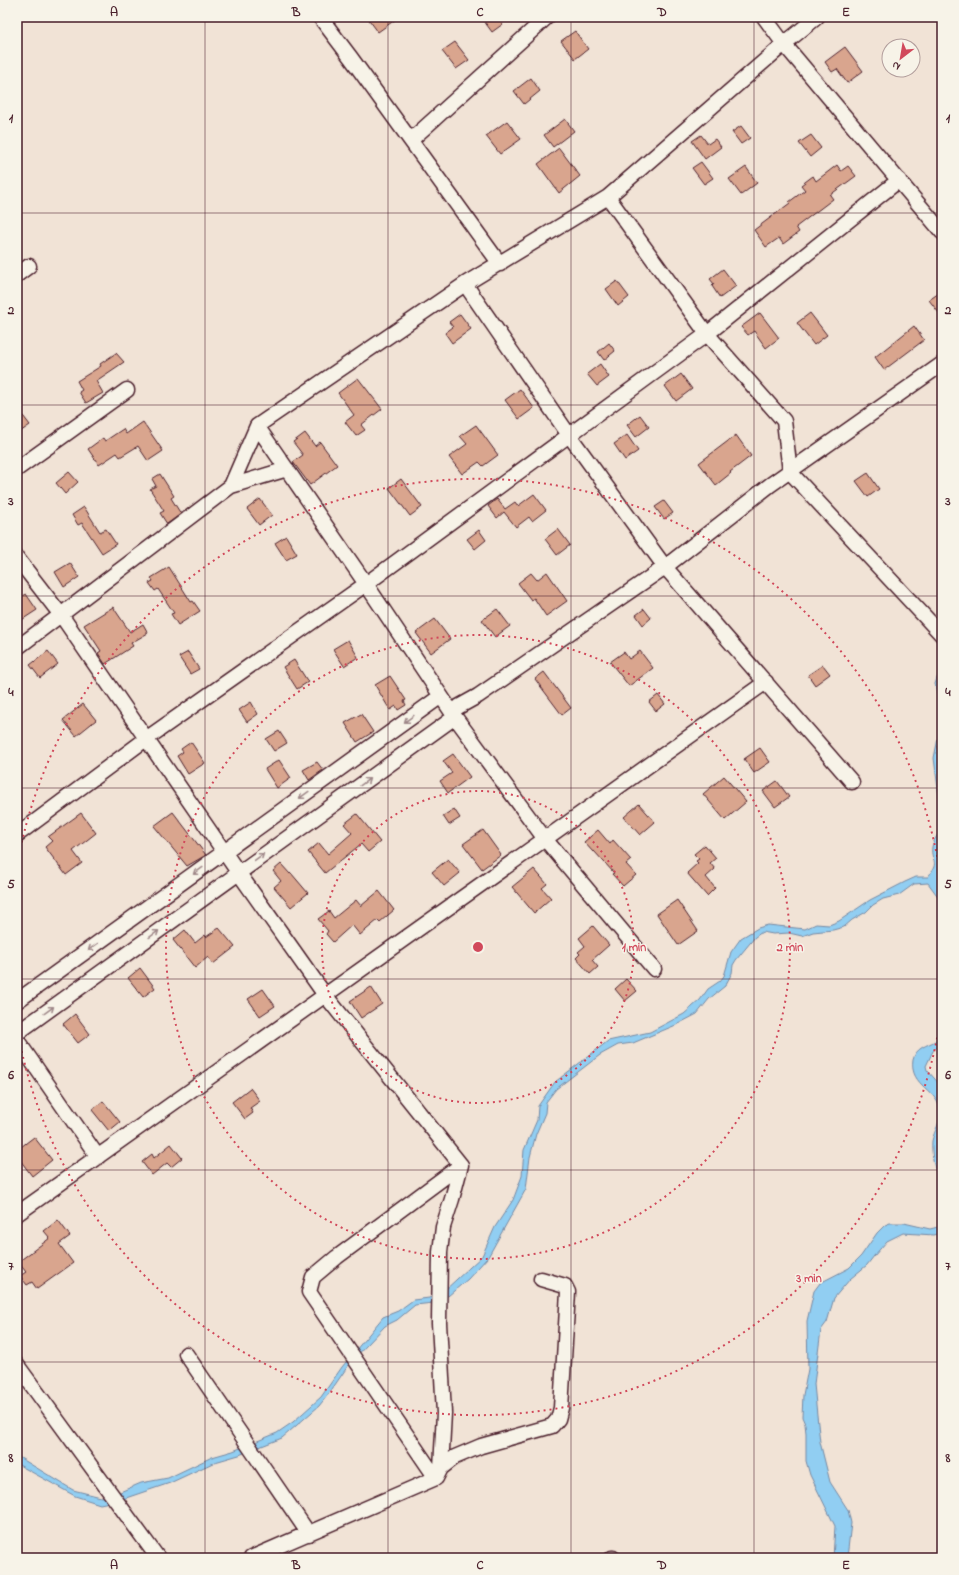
<svg xmlns="http://www.w3.org/2000/svg" width="959" height="1575" viewBox="0 0 959 1575" font-family="'Indie Flower',sans-serif">
	<style>
		.water { fill: #91cef2; stroke: #7588a2 }
		.building { fill: #d9a58e; stroke: #4a1f2b }
		.lines { fill: none; stroke-linecap: round; stroke-linejoin: round }
		.minor-casing { stroke: #4a1f2b; stroke-width: 17 }
		.minor { stroke: #f7f3e8; stroke-width: 14 }
		.oneway { stroke: #a0898a }
		.grid { fill: none; stroke: #4a1f2b; stroke-width: 1; stroke-opacity: 0.55 }
		.ring { fill: none; stroke: #d1495b; stroke-width: 2; stroke-dasharray: 2 4 }
		.centre { fill: #d1495b; stroke: #f7f3e8; stroke-width: 2 }
		.ring-label { font-size: 12px; text-anchor: middle; font-weight: bold; fill: #d1495b; stroke: #f7f3e8; stroke-width: 3; stroke-linejoin: round; paint-order: stroke }
		.neatline { fill: none; stroke: #4a1f2b; stroke-width: 1.5 }
		.grid-label { font-size: 13px; text-anchor: middle; font-weight: bold; fill: #4a1f2b }
	</style>
	<rect width="100%" height="100%" fill="#f1e3d6"/>
	<filter id="ink" filterUnits="userSpaceOnUse"><feTurbulence type="fractalNoise" baseFrequency=".025" numOctaves="2"/><feDisplacementMap in="SourceGraphic" scale="8" xChannelSelector="R" yChannelSelector="G"/><feConvolveMatrix kernelMatrix="1 2 1 2 8 2 1 2 1" color-interpolation-filters="sRGB"/></filter>
	<g filter="url(#ink)">
		<path class="water" d="M 942,671 L 942,804 L 939,797 L 934,758 L 939,733 L 941,712 L 935,684 L 938,675 Z
			M 942,827 L 942,840 L 940,847 L 942,856 L 939,868 L 940,878 L 942,881 L 942,902 L 928,883 L 914,884 L 899,895 L 883,899 L 873,905 L 866,912 L 852,920 L 844,927 L 833,930 L 813,932 L 802,936 L 789,933 L 773,934 L 762,932 L 755,937 L 736,960 L 733,965 L 732,973 L 725,986 L 709,999 L 697,1014 L 676,1025 L 633,1043 L 618,1045 L 600,1055 L 556,1089 L 546,1102 L 545,1113 L 536,1134 L 530,1157 L 526,1189 L 488,1257 L 468,1279 L 448,1296 L 433,1303 L 415,1305 L 397,1320 L 385,1326 L 350,1363 L 330,1392 L 319,1406 L 282,1438 L 239,1455 L 215,1462 L 170,1483 L 120,1500 L 100,1504 L 75,1496 L 17,1464 L 17,1456 L 73,1490 L 101,1497 L 113,1495 L 141,1483 L 168,1478 L 212,1457 L 233,1451 L 277,1433 L 293,1422 L 321,1397 L 342,1367 L 383,1317 L 398,1311 L 413,1300 L 429,1298 L 444,1291 L 482,1256 L 495,1227 L 513,1200 L 522,1176 L 524,1150 L 537,1120 L 538,1106 L 555,1082 L 608,1041 L 650,1032 L 684,1014 L 700,1000 L 708,989 L 720,981 L 724,976 L 731,952 L 741,938 L 758,928 L 768,925 L 805,929 L 816,924 L 829,925 L 839,921 L 870,900 L 905,882 L 916,877 L 928,877 C 941,859 930,863 932,847 C 933,841 939,833 942,827 Z
			M 942,1031 L 942,1042 L 933,1051 L 926,1066 L 927,1070 L 942,1087 L 942,1128 L 940,1135 L 942,1144 L 942,1182 C 934,1175 931,1152 932,1141 C 934,1131 941,1122 940,1112 C 939,1089 909,1087 913,1060 C 916,1047 927,1046 935,1041 C 939,1039 940,1035 942,1031 Z
			M 890,1223 L 904,1223 L 930,1229 L 942,1226 L 942,1233 L 934,1235 L 903,1233 L 887,1241 L 874,1256 L 867,1265 L 850,1279 L 834,1298 L 827,1322 L 821,1330 L 814,1384 L 817,1415 L 820,1442 L 830,1482 L 848,1510 L 851,1523 L 847,1558 L 833,1558 L 835,1526 L 810,1475 L 806,1461 L 806,1433 L 805,1424 L 802,1417 L 803,1395 L 808,1369 L 807,1321 L 814,1291 L 820,1283 L 849,1268 L 861,1256 L 877,1233 L 885,1225 Z"/>
		<path class="building" d="M 367,17 L 399,17 L 378,32 Z
			M 481,17 L 498,17 L 503,24 L 492,32 Z
			M 575,31 L 588,49 L 575,59 L 561,41 Z
			M 455,42 L 469,60 L 456,69 L 442,51 Z
			M 845,47 L 863,71 L 847,83 L 837,69 L 832,72 L 825,62 Z
			M 531,78 L 540,91 L 524,104 L 514,91 Z
			M 565,119 L 574,131 L 553,147 L 544,135 Z
			M 507,121 L 521,139 L 500,154 L 486,136 Z
			M 741,126 L 750,138 L 741,144 L 732,132 Z
			M 701,135 L 708,144 L 715,139 L 721,147 L 705,159 L 692,141 Z
			M 811,135 L 821,148 L 810,157 L 799,143 Z
			M 559,148 L 580,176 L 559,193 L 538,164 Z
			M 701,162 L 713,178 L 704,184 L 692,168 Z
			M 837,165 L 841,171 L 848,166 L 856,176 L 830,195 L 833,199 L 796,227 L 799,232 L 783,244 L 779,238 L 766,247 L 754,230 L 790,203 L 789,202 L 805,190 L 801,185 L 813,176 L 816,181 Z
			M 746,167 L 757,183 L 741,195 L 729,179 Z
			M 723,269 L 736,286 L 720,298 L 712,286 L 714,284 L 710,279 Z
			M 617,281 L 629,297 L 618,306 L 606,289 Z
			M 942,291 L 942,317 L 929,300 Z
			M 760,313 L 779,338 L 766,348 L 754,331 L 748,335 L 741,327 Z
			M 810,313 L 827,335 L 814,345 L 797,323 Z
			M 460,314 L 471,329 L 452,343 L 445,333 L 453,327 L 449,322 Z
			M 914,326 L 924,340 L 884,370 L 875,357 Z
			M 609,343 L 615,351 L 604,360 L 598,352 Z
			M 116,353 L 124,362 L 96,381 L 103,393 L 86,403 L 79,392 L 82,390 L 77,381 L 101,366 L 100,364 Z
			M 600,364 L 609,377 L 597,386 L 587,374 Z
			M 681,374 L 692,389 L 676,401 L 665,386 Z
			M 358,378 L 382,409 L 361,425 L 365,430 L 356,436 L 345,422 L 354,415 L 338,393 Z
			M 520,389 L 534,408 L 519,419 L 505,400 Z
			M 17,408 L 30,425 L 17,434 Z
			M 640,415 L 649,427 L 636,437 L 627,425 Z
			M 143,422 L 163,451 L 148,461 L 138,446 L 120,457 L 117,453 L 99,465 L 88,449 L 103,438 L 105,441 L 123,429 L 126,434 Z
			M 476,425 L 498,455 L 483,466 L 479,462 L 462,474 L 449,457 L 467,444 L 460,436 Z
			M 305,433 L 315,446 L 320,442 L 337,465 L 310,485 L 293,462 L 303,455 L 293,442 Z
			M 627,435 L 638,451 L 625,460 L 614,444 Z
			M 736,435 L 751,456 L 730,472 L 731,473 L 716,485 L 699,463 Z
			M 69,472 L 78,482 L 65,494 L 56,483 Z
			M 868,473 L 879,489 L 868,497 L 856,481 Z
			M 160,474 L 174,496 L 171,498 L 181,514 L 167,524 L 160,513 L 164,511 L 150,489 L 156,486 L 152,479 Z
			M 401,479 L 422,507 L 410,516 L 389,488 Z
			M 534,494 L 546,510 L 532,521 L 529,517 L 516,527 L 504,512 L 497,518 L 488,506 L 497,499 L 505,509 L 515,502 L 518,506 Z
			M 260,499 L 272,515 L 259,525 L 247,509 Z
			M 664,501 L 673,513 L 664,519 L 655,507 Z
			M 84,507 L 100,532 L 106,529 L 116,544 L 102,553 L 82,523 L 78,525 L 72,515 Z
			M 558,529 L 570,545 L 557,555 L 545,539 Z
			M 479,530 L 486,540 L 475,549 L 467,539 Z
			M 286,536 L 297,554 L 286,560 L 275,543 Z
			M 70,563 L 79,577 L 64,587 L 55,572 Z
			M 169,567 L 191,602 L 193,601 L 200,611 L 178,625 L 171,614 L 174,613 L 158,589 L 155,591 L 149,583 L 153,581 L 151,578 Z
			M 547,572 L 567,601 L 546,616 L 534,598 L 531,600 L 518,583 L 531,573 L 537,580 Z
			M 26,594 L 37,610 L 17,623 L 17,600 Z
			M 113,607 L 130,632 L 143,624 L 148,633 L 131,643 L 133,646 L 105,664 L 98,653 L 101,651 L 84,625 Z
			M 497,609 L 510,626 L 495,637 L 482,620 Z
			M 644,609 L 651,618 L 643,625 L 636,615 Z
			M 435,619 L 450,639 L 431,653 L 416,633 Z
			M 348,640 L 358,657 L 344,666 L 333,649 Z
			M 48,651 L 58,664 L 40,678 L 30,665 Z
			M 640,651 L 653,668 L 629,686 L 610,662 L 624,652 L 629,659 Z
			M 188,652 L 199,669 L 190,674 L 179,657 Z
			M 294,660 L 308,682 L 297,689 L 283,667 Z
			M 823,665 L 830,674 L 815,685 L 808,675 Z
			M 544,672 L 571,708 L 562,715 L 535,679 Z
			M 390,676 L 406,700 L 404,701 L 406,705 L 398,710 L 396,706 L 390,710 L 375,685 Z
			M 658,695 L 665,704 L 656,711 L 649,702 Z
			M 251,702 L 258,714 L 247,722 L 239,710 Z
			M 83,704 L 96,720 L 76,736 L 63,720 Z
			M 361,714 L 373,732 L 357,742 L 345,723 Z
			M 279,731 L 287,743 L 274,751 L 266,739 Z
			M 191,742 L 205,763 L 188,774 L 177,756 L 183,752 L 181,749 Z
			M 760,748 L 770,762 L 754,773 L 744,759 Z
			M 453,754 L 470,777 L 448,793 L 440,781 L 452,773 L 443,761 Z
			M 279,760 L 291,778 L 277,788 L 265,769 Z
			M 317,762 L 323,770 L 309,780 L 303,770 Z
			M 724,776 L 746,802 L 725,820 L 703,794 Z
			M 777,781 L 789,797 L 775,807 L 763,791 Z
			M 639,804 L 655,822 L 640,835 L 624,817 Z
			M 454,809 L 460,818 L 449,825 L 443,816 Z
			M 173,812 L 206,855 L 187,866 L 154,826 Z
			M 81,813 L 96,833 L 73,851 L 82,863 L 66,875 L 45,847 L 52,841 L 48,837 Z
			M 357,814 L 380,842 L 368,852 L 361,844 L 325,873 L 308,852 L 319,843 L 328,854 L 352,833 L 344,824 Z
			M 483,830 L 501,855 L 482,869 L 463,844 Z
			M 598,830 L 610,844 L 613,840 L 631,860 L 626,864 L 636,875 L 623,886 L 612,874 L 614,873 L 594,851 L 593,852 L 584,842 Z
			M 705,845 L 716,858 L 710,863 L 715,869 L 706,877 L 715,888 L 707,896 L 687,873 L 698,863 L 696,861 L 699,859 L 694,854 Z
			M 448,859 L 460,873 L 444,886 L 432,872 Z
			M 281,864 L 290,874 L 291,873 L 308,893 L 291,907 L 274,887 L 281,881 L 273,871 Z
			M 534,869 L 547,884 L 542,888 L 551,898 L 534,913 L 512,887 Z
			M 379,891 L 394,910 L 380,922 L 378,920 L 360,935 L 352,925 L 333,942 L 326,934 L 328,931 L 318,919 L 329,911 L 334,918 L 356,900 L 361,906 Z
			M 677,900 L 698,931 L 678,945 L 657,914 Z
			M 593,926 L 609,945 L 592,960 L 598,967 L 590,974 L 576,958 L 580,954 L 578,952 L 585,946 L 579,938 Z
			M 219,928 L 235,947 L 213,964 L 208,957 L 195,968 L 173,940 L 185,930 L 195,943 L 205,935 L 206,937 Z
			M 140,968 L 155,988 L 143,997 L 128,978 Z
			M 626,979 L 637,991 L 625,1001 L 615,989 Z
			M 371,987 L 382,1004 L 361,1018 L 350,1001 Z
			M 263,989 L 275,1006 L 260,1016 L 248,999 Z
			M 75,1014 L 90,1034 L 78,1043 L 63,1024 Z
			M 250,1088 L 260,1101 L 250,1108 L 253,1113 L 245,1119 L 232,1102 Z
			M 103,1101 L 120,1122 L 109,1131 L 92,1110 Z
			M 34,1137 L 52,1160 L 32,1176 L 17,1156 L 17,1150 Z
			M 171,1144 L 182,1158 L 171,1167 L 167,1163 L 152,1175 L 142,1162 L 152,1154 L 154,1158 Z
			M 58,1220 L 70,1236 L 59,1244 L 73,1263 L 37,1289 L 32,1282 L 27,1285 L 20,1276 L 26,1272 L 18,1262 L 50,1238 L 44,1231 Z"/>
		<g class="lines">
			<g class="minor-casing">
				<path id="minor" d="M 320,17 L 351,58 L 500,264
					M 764,17 L 784,44 L 942,232
					M 411,140 L 547,17
					M 608,197 L 707,334 L 784,421 L 790,472 L 942,635
					M 17,275 L 29,266
					M 465,284 L 569,435 L 665,567 L 852,782
					M 257,426 L 465,284 L 608,197 L 784,44 L 817,17
					M 17,469 L 127,390
					M 231,486 L 257,426 L 366,584 L 455,717 L 545,839 L 654,969
					M 17,558 L 61,615 L 238,872 L 325,995 L 461,1165 L 452,1199 L 443,1227 L 440,1252 L 439,1323 L 444,1413 L 441,1468 L 436,1478 L 251,1558
					M 17,648 L 231,486 L 287,469
					M 451,711 L 478,696 L 665,567 L 770,485 L 942,364
					M 17,835 L 146,739 L 366,584 L 707,334 L 899,180
					M 17,1001 L 441,696
					M 17,1033 L 455,717
					M 17,1040 L 98,1157
					M 17,1214 L 766,682
					M 186,1354 L 309,1534
					M 17,1365 L 158,1558
					M 441,1468 L 455,1457 L 481,1446 L 552,1426 L 558,1419 L 561,1408 L 568,1292 L 565,1286 L 541,1279
					M 436,1478 L 309,1292 L 313,1277 L 337,1257 L 461,1165
					M 612,1558 L 613,1558"/>
			</g>
			<use href="#minor" class="minor"/>
		</g>
		<defs><path id="oneway-shaft" d="M-6 0H5M1.5-3L5.5 0L1.5 3" fill="none" stroke-width="1.6" stroke-linecap="round" stroke-linejoin="round"/></defs>
		<g class="oneway">
			<use href="#oneway-shaft" transform="translate(409 719) rotate(144)"/>
			<use href="#oneway-shaft" transform="translate(365 782) rotate(-36)"/>
			<use href="#oneway-shaft" transform="translate(304 795) rotate(144)"/>
			<use href="#oneway-shaft" transform="translate(259 857) rotate(-36)"/>
			<use href="#oneway-shaft" transform="translate(198 871) rotate(144)"/>
			<use href="#oneway-shaft" transform="translate(154 934) rotate(-36)"/>
			<use href="#oneway-shaft" transform="translate(93 947) rotate(144)"/>
			<use href="#oneway-shaft" transform="translate(49 1010) rotate(-36)"/>
		</g>
	</g>
	<path class="grid" d="M 205,17 L 205,1558M 388,17 L 388,1558M 571,17 L 571,1558M 754,17 L 754,1558M 17,213 L 942,213M 17,405 L 942,405M 17,596 L 942,596M 17,788 L 942,788M 17,979 L 942,979M 17,1170 L 942,1170M 17,1362 L 942,1362"/>
	<g class="ring">
		<circle cx="478" cy="947" r="156"/>
		<circle cx="478" cy="947" r="312"/>
		<path d="M942 1008A468 468 0 0 1 17 1028M17 866A468 468 0 0 1 942 886"/>
	</g>
	<circle cx="478" cy="947" r="6" class="centre"/>
	<g class="ring-label">
		<text x="634" y="951">1 min</text>
		<text x="790" y="951">2 min</text>
		<text x="809" y="1282">3 min</text>
	</g>
	<rect width="959" height="1575" fill="none" stroke="#f7f3e8" stroke-width="44"/>
	<g transform="translate(901 58) rotate(211)"><circle r="19" fill="#f7f3e8" stroke="#b29e9c"/>
	<path d="M0-3L7 15L0 10L-7 15Z" fill="#d1495b"/>
	<text y="-6" font-size="11" font-weight="bold" text-anchor="middle" fill="#4a1f2b">N</text>
	</g>
	<rect x="22" y="22" width="915" height="1531" class="neatline"/>
	<g class="grid-label">
		<text x="114" y="16">A</text>
		<text x="296" y="16">B</text>
		<text x="480" y="16">C</text>
		<text x="662" y="16">D</text>
		<text x="846" y="16">E</text>
		<text x="11" y="122">1</text>
		<text x="948" y="122">1</text>
		<text x="11" y="314">2</text>
		<text x="948" y="314">2</text>
		<text x="11" y="505">3</text>
		<text x="948" y="505">3</text>
		<text x="11" y="696">4</text>
		<text x="948" y="696">4</text>
		<text x="11" y="888">5</text>
		<text x="948" y="888">5</text>
		<text x="11" y="1079">6</text>
		<text x="948" y="1079">6</text>
		<text x="11" y="1270">7</text>
		<text x="948" y="1270">7</text>
		<text x="11" y="1462">8</text>
		<text x="948" y="1462">8</text>
		<text x="114" y="1569">A</text>
		<text x="296" y="1569">B</text>
		<text x="480" y="1569">C</text>
		<text x="662" y="1569">D</text>
		<text x="846" y="1569">E</text>
	</g>
</svg>
